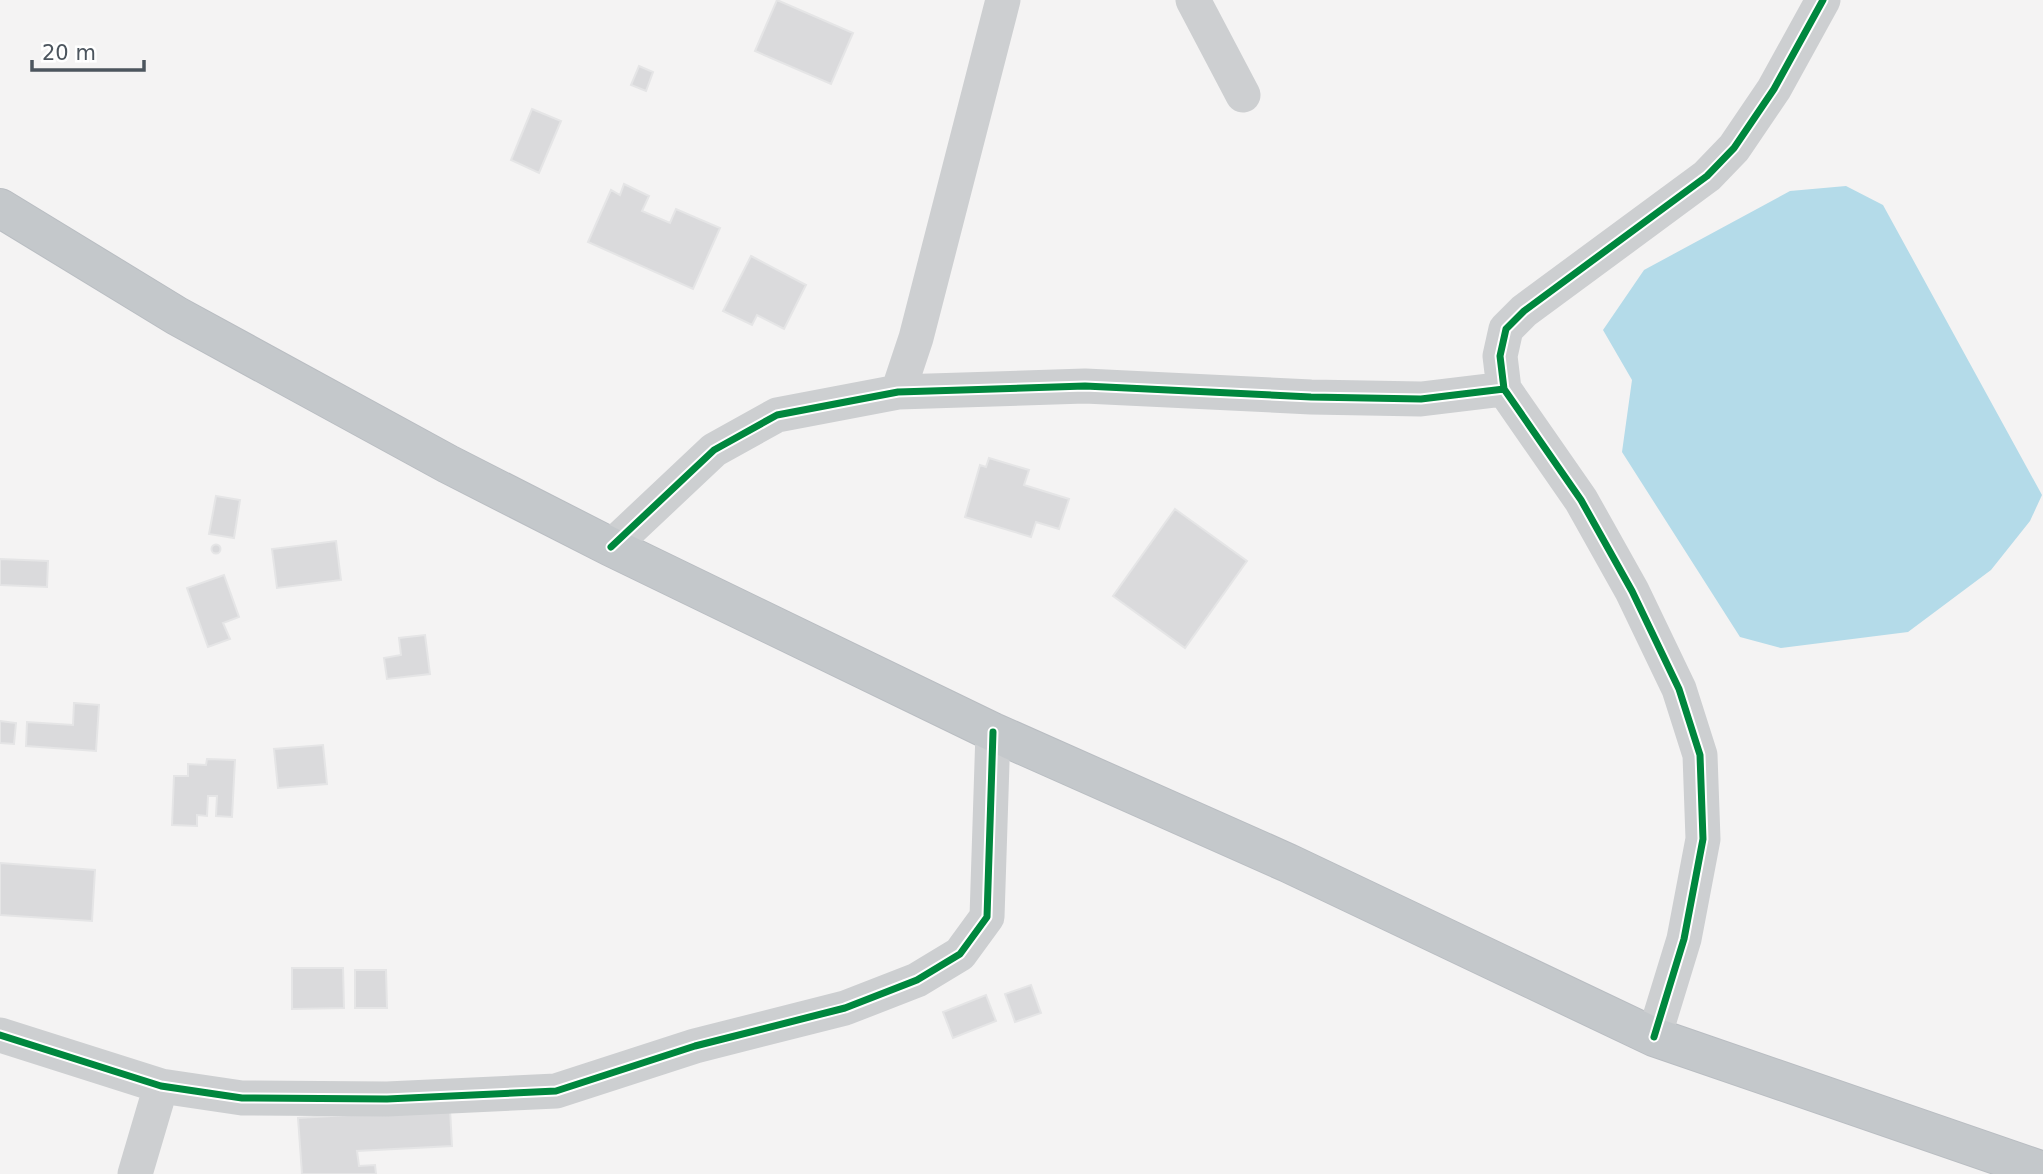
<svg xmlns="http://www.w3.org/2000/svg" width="2043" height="1174" viewBox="0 0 2043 1174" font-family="'DejaVu Sans',sans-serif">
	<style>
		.water { fill: #b4dbe9 }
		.building { fill: #dadadc; stroke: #e5e5e6; stroke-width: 2 }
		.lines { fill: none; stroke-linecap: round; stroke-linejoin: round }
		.trunk-casing { stroke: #b9bdc2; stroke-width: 40 }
		.minor { stroke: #cdcfd1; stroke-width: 35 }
		.trunk { stroke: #c4c8cb; stroke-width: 38 }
		.cycleway-casing { stroke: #fff; stroke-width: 11 }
		.cycleway { stroke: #00873e; stroke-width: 7 }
	</style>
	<rect width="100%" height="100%" fill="#f4f3f3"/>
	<path class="water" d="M 1846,186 L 1883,205 L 2042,495 L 2030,521 L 1991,570 L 1908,632 L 1781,648 L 1740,637 L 1622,452 L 1632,380 L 1603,330 L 1644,270 L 1790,191 Z"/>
	<path class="building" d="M 777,0 L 853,33 L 831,84 L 755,51 Z
		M 639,66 L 653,72 L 646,91 L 631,85 Z
		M 532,109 L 561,121 L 539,173 L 511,160 Z
		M 624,184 L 649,196 L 642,211 L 670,223 L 676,209 L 720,228 L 693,289 L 588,242 L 611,190 L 620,195 Z
		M 751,256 L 806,285 L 784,329 L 757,315 L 752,325 L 723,311 Z
		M 989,458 L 1029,470 L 1024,485 L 1069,499 L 1059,529 L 1036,522 L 1031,537 L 965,517 L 980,465 L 986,467 Z
		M 216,496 L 240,500 L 234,538 L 209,534 Z
		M 1175,509 L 1247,561 L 1185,648 L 1113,596 Z
		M 336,541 L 341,580 L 277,588 L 272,549 Z
		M211.5 549a4.5 4.5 0 1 1 9 0a4.5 4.5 0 1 1-9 0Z
		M 0,559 L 48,561 L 47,587 L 0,585 Z
		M 224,575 L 239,617 L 223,623 L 230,639 L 208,647 L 187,588 Z
		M 425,635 L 430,674 L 387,679 L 384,658 L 401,655 L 399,638 Z
		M 74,703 L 99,705 L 96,751 L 26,746 L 27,722 L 73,725 Z
		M 0,721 L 16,723 L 14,744 L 0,743 Z
		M 323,745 L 327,784 L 278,788 L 274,749 Z
		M 207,759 L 235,760 L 232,817 L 216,816 L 217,796 L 208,796 L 207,816 L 197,815 L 197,826 L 172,825 L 174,776 L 188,776 L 188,764 L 206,765 Z
		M 0,863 L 95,870 L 92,921 L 0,915 Z
		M 292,968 L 343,968 L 344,1008 L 292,1009 Z
		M 355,970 L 386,970 L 387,1008 L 355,1008 Z
		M 1031,985 L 1041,1013 L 1015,1022 L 1005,994 Z
		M 986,995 L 996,1021 L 953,1038 L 943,1012 Z
		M 450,1109 L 452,1146 L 357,1151 L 359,1166 L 375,1165 L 376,1174 L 302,1174 L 298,1118 Z"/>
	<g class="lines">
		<g class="trunk-casing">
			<path id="trunk" d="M 0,208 L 177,316 L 448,464 L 611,547 L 993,732 L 1288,863 L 1654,1037 L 2043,1171"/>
		</g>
		<path class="minor" d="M 1193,0 L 1243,95
			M 898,392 L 916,338 L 1003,0
			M 611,547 L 714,450 L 777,415 L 898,392 L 1085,386 L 1311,397 L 1421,399 L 1504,389
			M 0,1035 L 161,1086 L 242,1098 L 387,1099 L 556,1091 L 695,1046 L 845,1008 L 917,980 L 960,954 L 987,917 L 993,732
			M 1654,1037 L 1684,939 L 1703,839 L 1700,755 L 1679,689 L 1632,591 L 1581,500 L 1504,389 L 1500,356 L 1506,329 L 1524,311 L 1707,176 L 1734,148 L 1774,89 L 1823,0
			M 135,1174 L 161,1086"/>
		<use href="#trunk" class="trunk"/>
		<g class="cycleway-casing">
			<path id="cycleway" d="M 611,547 L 714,450 L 777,415 L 898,392 L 1085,386 L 1311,397 L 1421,399 L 1504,389
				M 0,1035 L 161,1086 L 242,1098 L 387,1099 L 556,1091 L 695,1046 L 845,1008 L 917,980 L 960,954 L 987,917 L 993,732
				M 1654,1037 L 1684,939 L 1703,839 L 1700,755 L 1679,689 L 1632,591 L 1581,500 L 1504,389 L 1500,356 L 1506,329 L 1524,311 L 1707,176 L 1734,148 L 1774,89 L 1823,0"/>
		</g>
		<use href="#cycleway" class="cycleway"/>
	</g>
	<path d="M32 60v10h112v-10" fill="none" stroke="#4c555e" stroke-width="3.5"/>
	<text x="42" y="60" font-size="21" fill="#4c555e" stroke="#ffffff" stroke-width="5" paint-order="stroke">20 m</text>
</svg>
